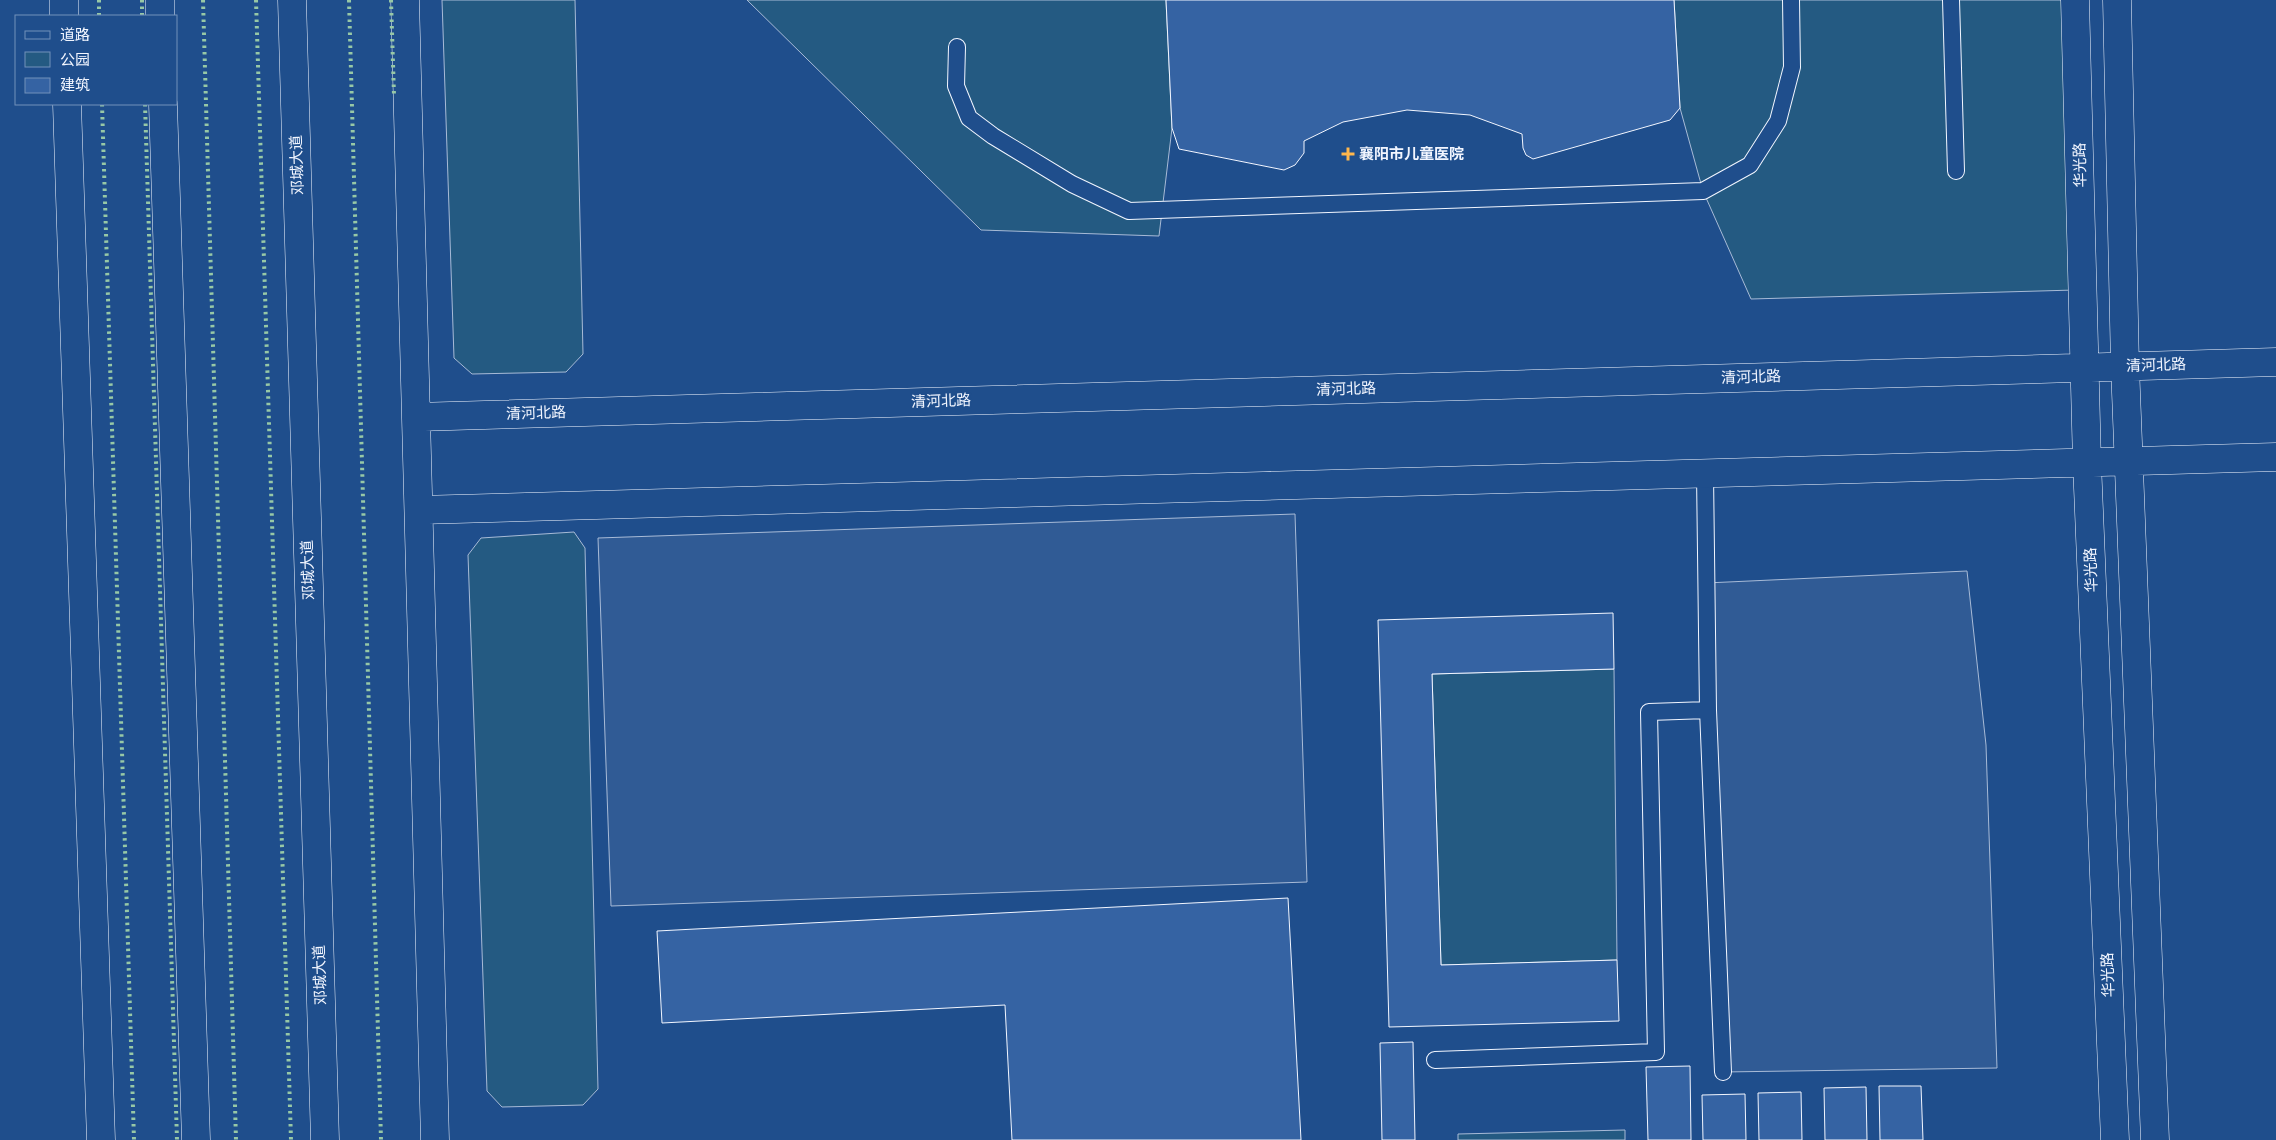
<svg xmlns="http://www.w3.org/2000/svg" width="2276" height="1140" viewBox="0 0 2276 1140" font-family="Jost,'Noto Sans SC',sans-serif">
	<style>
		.green { fill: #245a82; stroke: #a8bbd7 }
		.parking { fill: #305b95; stroke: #a8bbd7 }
		.building { fill: #3563a3; stroke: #f2f6ff }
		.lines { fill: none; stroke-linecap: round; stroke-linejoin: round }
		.lane-casing { stroke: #f2f6ff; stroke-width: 18 }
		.secondary-casing { stroke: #f2f6ff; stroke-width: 29 }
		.highway-casing { stroke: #f2f6ff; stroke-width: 29 }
		.lane { stroke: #1f4e8c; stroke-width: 16 }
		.secondary { stroke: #1f4e8c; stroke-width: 28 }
		.highway { stroke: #1f4e8c; stroke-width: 28 }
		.hedge { stroke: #97c8a6; stroke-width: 4; stroke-dasharray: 2.5 4; stroke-linecap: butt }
		.poi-dot { fill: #ffb74d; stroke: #1f4e8c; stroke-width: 2 }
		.labels { text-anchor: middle; stroke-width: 4; stroke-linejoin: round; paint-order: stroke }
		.poi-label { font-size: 15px; font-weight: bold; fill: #f2f6ff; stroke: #1f4e8c; text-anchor: start }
		.street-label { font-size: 15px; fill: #f2f6ff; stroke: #1f4e8c }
	</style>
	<rect width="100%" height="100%" fill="#1f4e8c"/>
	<path class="green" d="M 442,0 L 575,0 L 583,354 L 566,372 L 472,374 L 454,358 Z
		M 747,0 L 1166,0 L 1172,128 L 1159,236 L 981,230 Z
		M 1674,0 L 2066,0 L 2075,290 L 1751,299 L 1703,191 L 1680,108 Z
		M 574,532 L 585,548 L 598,1089 L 583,1105 L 502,1107 L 487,1091 L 468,555 L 481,538 Z
		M 1614,669 L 1617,960 L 1441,965 L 1432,674 Z
		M 1625,1130 L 1625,1140 L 1458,1140 L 1458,1134 Z"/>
	<path class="parking" d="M 1295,514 L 1307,882 L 611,906 L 598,538 Z
		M 1967,571 L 1986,745 L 1997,1068 L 1723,1072 L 1706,583 Z"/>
	<path class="building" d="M 1166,0 L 1674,0 L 1680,108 L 1670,120 L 1533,159 L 1526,155 L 1523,148 L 1522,134 L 1470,115 L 1407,110 L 1343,122 L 1304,141 L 1304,153 L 1295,165 L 1284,170 L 1179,149 L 1172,128 Z
		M 1613,613 L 1614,669 L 1432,674 L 1441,965 L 1617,960 L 1619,1021 L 1389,1027 L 1378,620 Z
		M 1288,898 L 1301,1140 L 1012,1140 L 1005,1005 L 662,1023 L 657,931 Z
		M 1413,1042 L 1415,1140 L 1382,1140 L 1380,1043 Z
		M 1690,1066 L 1691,1140 L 1648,1140 L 1646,1067 Z
		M 1879,1086 L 1921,1086 L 1923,1140 L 1880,1140 Z
		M 1866,1087 L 1867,1140 L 1825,1140 L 1824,1088 Z
		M 1801,1092 L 1802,1140 L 1759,1140 L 1758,1093 Z
		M 1745,1094 L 1746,1140 L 1703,1140 L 1702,1095 Z"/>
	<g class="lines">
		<g class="lane-casing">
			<path id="lane" d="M 1951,0 L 1956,171
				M 957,47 L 956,86 L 969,118 L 993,136 L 1072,184 L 1129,211 L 1703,191 L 1750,165 L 1778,121 L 1792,67 L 1791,0
				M 1708,710 L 1723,1072
				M 1435,1060 L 1656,1052 L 1649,712 L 1708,710 L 1705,474"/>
		</g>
		<g class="secondary-casing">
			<path id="secondary" d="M 64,0 L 64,16
				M 405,0 L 435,1140
				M 2075,0 L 2087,463 L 2115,1140
				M 2117,0 L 2125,366 L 2155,1140
				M 67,104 L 101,1140
				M 416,417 L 2276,362
				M 419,510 L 2276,457"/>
		</g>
		<g class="highway-casing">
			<path id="highway" d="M 160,0 L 160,16
				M 292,0 L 325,1140
				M 163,104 L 196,1140"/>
		</g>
		<use href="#lane" class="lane"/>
		<use href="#secondary" class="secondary"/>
		<use href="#highway" class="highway"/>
		<path class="hedge" d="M 99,0 L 99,16
			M 142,0 L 142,16
			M 203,0 L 236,1140
			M 256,0 L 291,1140
			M 349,0 L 381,1140
			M 391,0 L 394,95
			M 102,104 L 134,1140
			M 145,104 L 177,1140"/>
	</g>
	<path class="poi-dot" d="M1345.5 146.5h5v5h5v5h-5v5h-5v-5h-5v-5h5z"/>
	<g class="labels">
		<g class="poi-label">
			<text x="1359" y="159">襄阳市儿童医院</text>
		</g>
		<g class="street-label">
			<text transform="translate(297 165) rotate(-92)" y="5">邓城大道</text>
			<text transform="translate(2080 165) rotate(-91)" y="5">华光路</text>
			<text transform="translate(2156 365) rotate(-2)" y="5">清河北路</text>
			<text transform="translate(1751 377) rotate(-2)" y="5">清河北路</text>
			<text transform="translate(1346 389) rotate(-2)" y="5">清河北路</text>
			<text transform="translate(941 401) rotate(-2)" y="5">清河北路</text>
			<text transform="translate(536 413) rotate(-2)" y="5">清河北路</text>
			<text transform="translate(308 570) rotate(-92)" y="5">邓城大道</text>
			<text transform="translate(2091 570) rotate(-92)" y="5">华光路</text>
			<text transform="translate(320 975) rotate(-92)" y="5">邓城大道</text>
			<text transform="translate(2108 975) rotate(-92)" y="5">华光路</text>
		</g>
	</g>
	<rect x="15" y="15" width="162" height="90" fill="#1f4e8c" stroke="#7391ba"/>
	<rect x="25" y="31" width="25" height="8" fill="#1f4e8c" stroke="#7391ba"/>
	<text x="60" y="40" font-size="15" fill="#f2f6ff">道路</text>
	<rect x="25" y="52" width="25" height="15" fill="#245a82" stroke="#7391ba"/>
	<text x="60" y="65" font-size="15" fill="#f2f6ff">公园</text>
	<rect x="25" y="78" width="25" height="15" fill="#3563a3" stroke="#7391ba"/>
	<text x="60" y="90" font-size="15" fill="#f2f6ff">建筑</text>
</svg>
